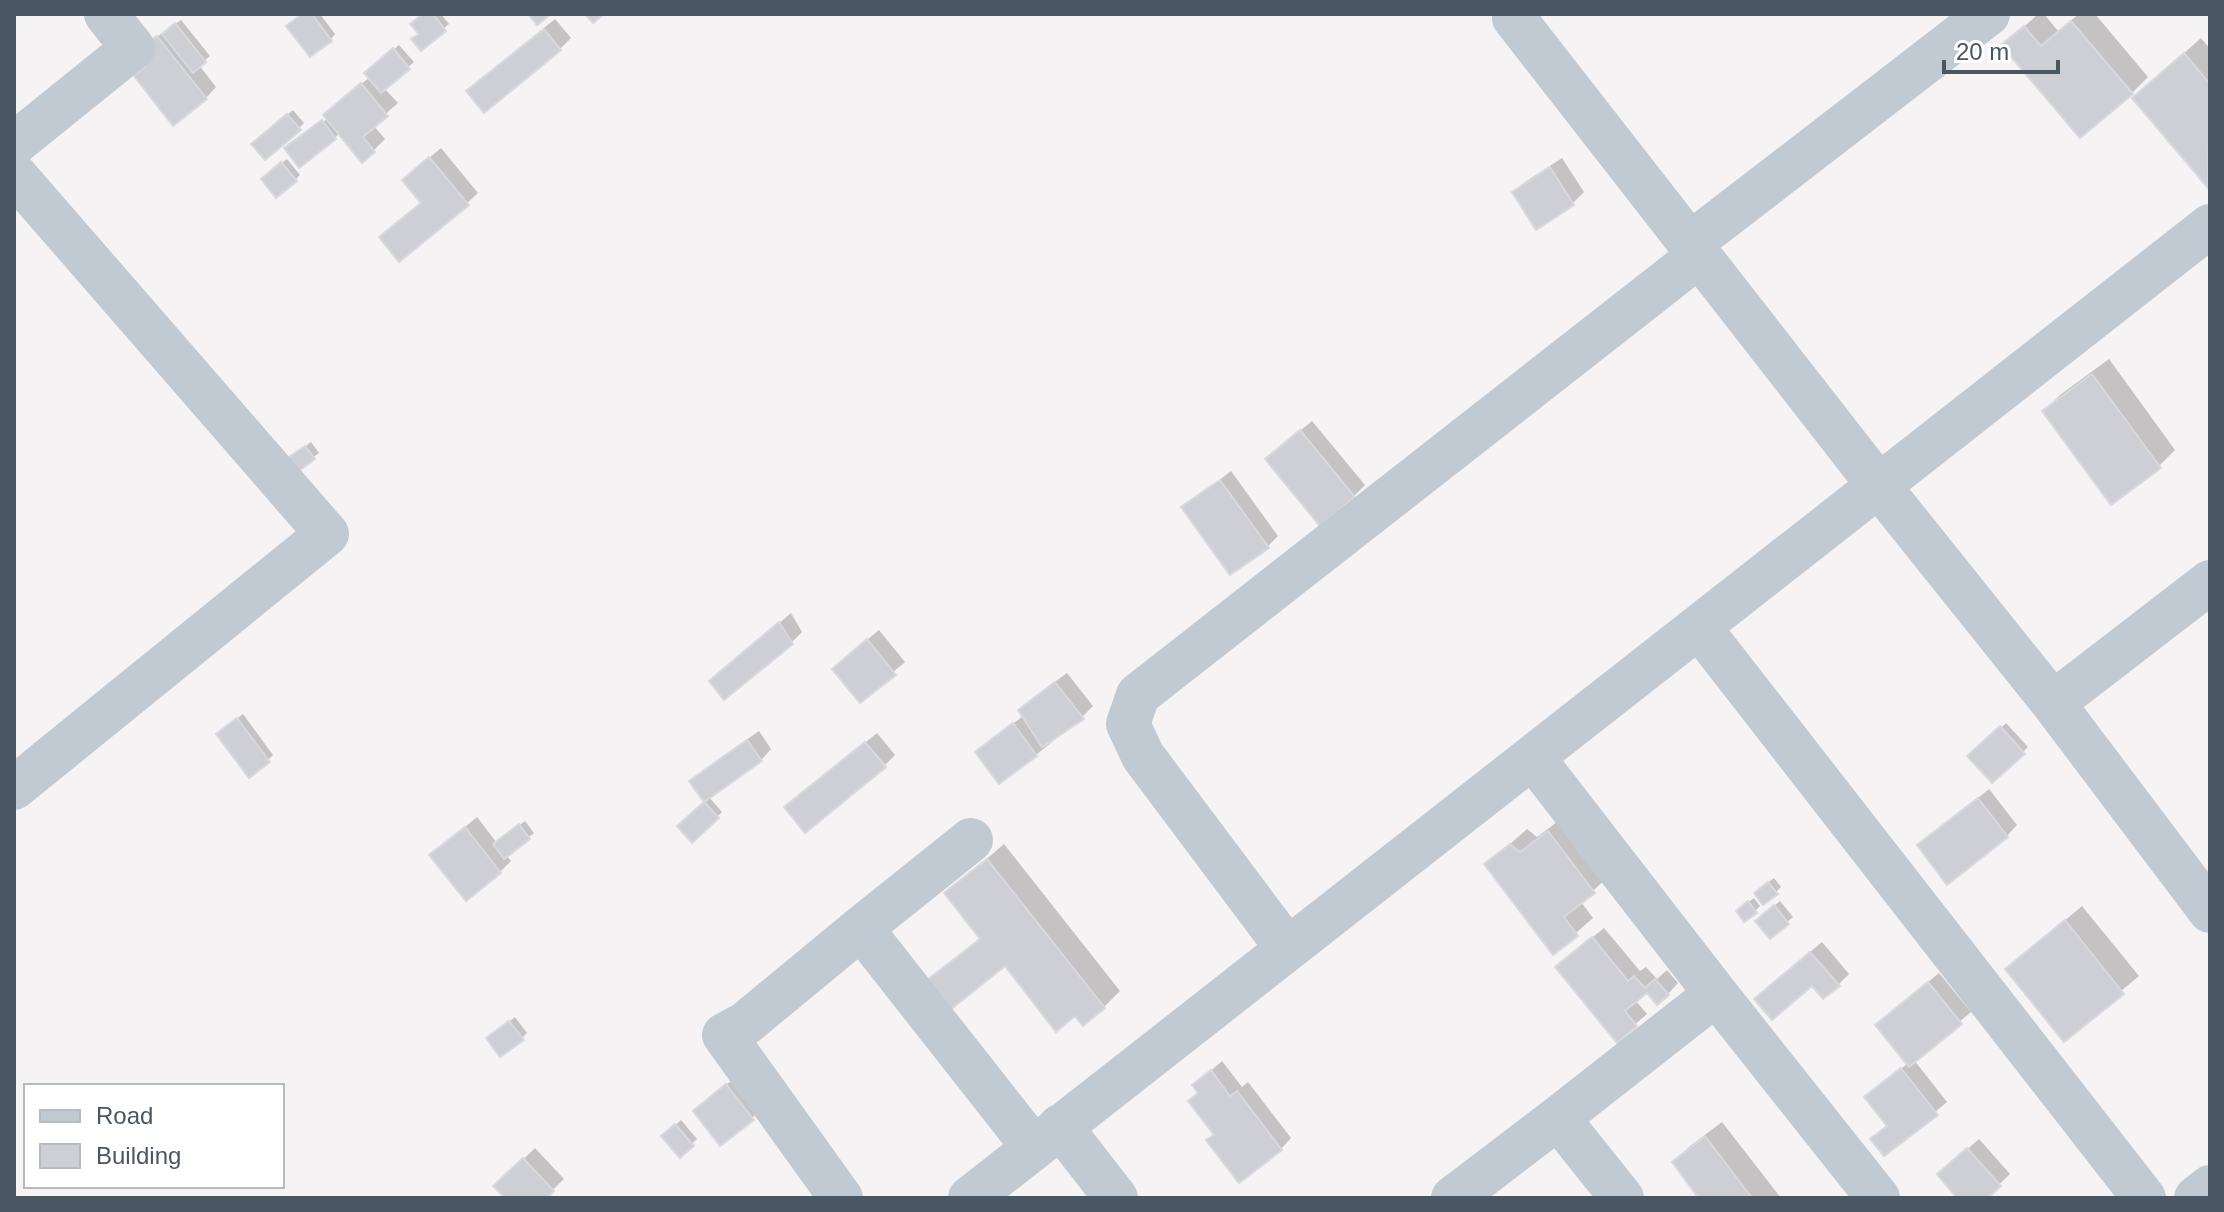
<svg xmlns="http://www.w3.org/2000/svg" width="2224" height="1212" viewBox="0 0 2224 1212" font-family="Arial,sans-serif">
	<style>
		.shadow { fill: #0003 }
		.building { fill: #cdcfd5; stroke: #d7d9de; stroke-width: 2 }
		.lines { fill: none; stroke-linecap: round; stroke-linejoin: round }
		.minor { stroke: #c1cad2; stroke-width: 44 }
	</style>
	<rect width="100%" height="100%" fill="#f5f3f3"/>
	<path class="shadow" d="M 303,14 L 320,14 L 335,34 L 331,39 Z
		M 424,14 L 441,14 L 449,24 L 421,48 Z
		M 2038,14 L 2044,14 L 2058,31 L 2079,14 L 2095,14 L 2148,77 L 2132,93 L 2004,45 Z
		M 555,19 L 571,38 L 560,49 L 480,80 Z
		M 181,20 L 210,56 L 199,65 L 216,87 L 206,98 L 147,66 L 148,43 Z
		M 2201,38 L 2210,49 L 2208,185 L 2134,98 Z
		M 399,45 L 414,62 L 384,88 L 398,103 L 373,125 L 385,139 L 374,150 L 362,160 L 340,132 L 335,138 L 289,147 L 331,116 L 336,105 L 370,77 L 371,69 Z
		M 293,110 L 304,123 L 299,128 L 259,139 Z
		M 441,148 L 478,193 L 467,203 L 392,227 L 422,202 L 416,169 Z
		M 1562,158 L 1584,192 L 1573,203 L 1536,227 L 1514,192 L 1525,182 Z
		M 287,159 L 300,175 L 295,180 L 268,174 Z
		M 2109,359 L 2175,450 L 2159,466 L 2044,411 L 2060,395 Z
		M 1312,421 L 1365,485 L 1354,496 L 1278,449 Z
		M 311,442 L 319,453 L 296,470 L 294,455 Z
		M 1231,471 L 1278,536 L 1267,547 L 1184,508 Z
		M 791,613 L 802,632 L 791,643 L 723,671 Z
		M 879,630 L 905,662 L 860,700 L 845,658 Z
		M 1067,673 L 1093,706 L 1082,717 L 1036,755 L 978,752 L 1024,715 L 1021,710 L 1032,699 Z
		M 243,714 L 273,755 L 268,760 L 224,729 Z
		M 2006,723 L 2028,747 L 1993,781 L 1970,756 Z
		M 759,731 L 771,749 L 761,760 L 708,796 L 722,812 L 692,840 L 679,826 L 706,802 L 692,781 L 703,770 Z
		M 877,733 L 895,755 L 884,766 L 798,797 Z
		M 1989,789 L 2017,825 L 2007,836 L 1919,846 Z
		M 1565,816 L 1610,875 L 1581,902 L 1593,918 L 1554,952 L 1487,864 L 1527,829 L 1537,837 Z
		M 477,817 L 497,843 L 525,821 L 534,833 L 506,855 L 511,861 L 500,872 L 466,899 L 432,855 Z
		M 1004,844 L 1120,991 L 1104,1007 L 1076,1014 L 1005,963 L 930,980 L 981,937 L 947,893 Z
		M 1774,878 L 1781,887 L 1776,892 L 1761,888 Z
		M 1754,898 L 1760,906 L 1755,911 L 1743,906 Z
		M 1780,901 L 1793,917 L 1770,936 L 1762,916 Z
		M 2082,906 L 2139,976 L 2064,1039 L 2007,969 Z
		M 1604,928 L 1640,971 L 1646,967 L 1657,979 L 1667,970 L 1678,983 L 1668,994 L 1648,990 L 1635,1000 L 1647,1014 L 1617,1040 L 1568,957 Z
		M 1822,942 L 1849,974 L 1838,985 L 1812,983 L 1768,988 Z
		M 1939,973 L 1971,1012 L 1914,1060 L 1947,1102 L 1885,1154 L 1873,1139 L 1888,1125 L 1867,1097 L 1908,1063 L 1888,1015 Z
		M 515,1017 L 527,1033 L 522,1038 L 493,1034 Z
		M 1222,1061 L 1242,1087 L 1248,1082 L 1291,1138 L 1281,1149 L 1215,1134 L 1195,1085 Z
		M 738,1075 L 763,1107 L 752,1118 L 695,1111 Z
		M 681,1120 L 697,1139 L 680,1155 L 664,1136 Z
		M 1722,1122 L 1781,1198 L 1693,1198 L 1698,1193 L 1674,1162 L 1690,1146 Z
		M 1979,1139 L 2010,1174 L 1985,1198 L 1960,1198 L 1950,1164 Z
		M 535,1148 L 564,1179 L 544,1198 L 507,1198 L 496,1186 Z"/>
	<path class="building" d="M 302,14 L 312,14 L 332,41 L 310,57 L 286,26 Z
		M 423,14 L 433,14 L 446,31 L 421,51 L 411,39 L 419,34 L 410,24 Z
		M 528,14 L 551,14 L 537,25 Z
		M 585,14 L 604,14 L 593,23 Z
		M 2071,21 L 2133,94 L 2080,138 L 2001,45 L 2024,26 L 2041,46 Z
		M 175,23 L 206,62 L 193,73 L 162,34 Z
		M 544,29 L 561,50 L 484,113 L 466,91 Z
		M 157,36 L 207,99 L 173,126 L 134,76 L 145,67 L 134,53 Z
		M 393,48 L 410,69 L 381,93 L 364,73 Z
		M 2184,53 L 2210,84 L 2208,188 L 2132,98 Z
		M 361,83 L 388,116 L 363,137 L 375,152 L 362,163 L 323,115 Z
		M 287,114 L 301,130 L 265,160 L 251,144 Z
		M 322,120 L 336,139 L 299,168 L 284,148 Z
		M 429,157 L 469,205 L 399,262 L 379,237 L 421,203 L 402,180 Z
		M 281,162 L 297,181 L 276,198 L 261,179 Z
		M 1550,167 L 1574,205 L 1536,230 L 1512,192 Z
		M 2092,374 L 2161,468 L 2111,505 L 2042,411 Z
		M 1300,430 L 1355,497 L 1320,526 L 1265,459 Z
		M 305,446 L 315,459 L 296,473 L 286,459 Z
		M 1220,480 L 1269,548 L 1230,575 L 1181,507 Z
		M 779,622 L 793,644 L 724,700 L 709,681 Z
		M 867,639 L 896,675 L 860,703 L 832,669 Z
		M 1055,682 L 1084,719 L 1042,747 L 1018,710 Z
		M 237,718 L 270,762 L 249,778 L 216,734 Z
		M 1013,723 L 1037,756 L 999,784 L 975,752 Z
		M 2000,726 L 2025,754 L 1992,783 L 1967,756 Z
		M 747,740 L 762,761 L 704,802 L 689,781 Z
		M 865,742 L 886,767 L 805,833 L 784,807 Z
		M 1978,798 L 2008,837 L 1947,885 L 1917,845 Z
		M 704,802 L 719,818 L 692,843 L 677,826 Z
		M 519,824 L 530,839 L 504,859 L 493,844 Z
		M 465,827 L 501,873 L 466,901 L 429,855 Z
		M 1548,831 L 1595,893 L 1564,917 L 1578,936 L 1553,955 L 1484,864 L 1510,844 L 1520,852 Z
		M 987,859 L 1105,1008 L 1083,1026 L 1075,1016 L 1056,1032 L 1005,966 L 950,1010 L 927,980 L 980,939 L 944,893 Z
		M 1768,882 L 1778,894 L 1763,905 L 1754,893 Z
		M 1748,901 L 1757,913 L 1744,922 L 1736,911 Z
		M 1774,905 L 1789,924 L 1770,939 L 1755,921 Z
		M 2065,920 L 2124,994 L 2064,1042 L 2005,969 Z
		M 1592,937 L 1628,981 L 1634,976 L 1645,988 L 1655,979 L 1669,995 L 1657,1005 L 1647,993 L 1625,1011 L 1637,1026 L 1617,1043 L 1555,967 Z
		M 1810,952 L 1840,986 L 1823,999 L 1812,986 L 1772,1020 L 1754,999 Z
		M 1928,982 L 1962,1024 L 1909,1067 L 1875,1025 Z
		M 509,1021 L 524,1040 L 500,1057 L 486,1038 Z
		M 1901,1068 L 1938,1115 L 1884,1156 L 1870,1139 L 1887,1126 L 1864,1097 Z
		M 1211,1070 L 1230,1096 L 1237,1091 L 1282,1150 L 1239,1183 L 1206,1140 L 1214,1135 L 1188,1101 L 1198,1093 L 1192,1085 Z
		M 726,1084 L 754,1120 L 720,1146 L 693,1111 Z
		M 675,1124 L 694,1146 L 680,1158 L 661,1136 Z
		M 1705,1136 L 1752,1198 L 1694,1198 L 1697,1196 L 1672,1162 Z
		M 1967,1148 L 2001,1186 L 1988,1198 L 1957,1198 L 1937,1174 Z
		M 523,1158 L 554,1191 L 547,1198 L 505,1198 L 493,1186 Z"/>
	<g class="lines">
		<path class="minor" d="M 1519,14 L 1514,18 L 1879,486 L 2053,703 L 2210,911
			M 14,144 L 133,48 L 106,14
			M 14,174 L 327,534 L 14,788
			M 1691,243 L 1988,14
			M 1699,627 L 2144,1198
			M 2053,703 L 2210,582
			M 1534,759 L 1716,994
			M 971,840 L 861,928 L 1034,1148
			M 1287,948 L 1143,756 L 1128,724 L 1138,695 L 1700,255
			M 1558,1118 L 1716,994 L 1878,1198
			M 1060,1126 L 1116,1198
			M 841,1198 L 724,1035 L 746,1023 L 861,928
			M 970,1198 L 2210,226
			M 1453,1198 L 1558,1118 L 1622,1198
			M 2196,1198 L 2210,1187"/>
	</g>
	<rect width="2224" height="1212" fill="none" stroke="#4a5661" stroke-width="32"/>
	<rect x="24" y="1084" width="260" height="104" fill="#ffffff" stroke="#b7bbc0" stroke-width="2"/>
	<rect x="40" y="1110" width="40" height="12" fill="#c1cad2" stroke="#b7bbc0" stroke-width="2"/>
	<text x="96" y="1124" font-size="24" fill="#4a5661">Road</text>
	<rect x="40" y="1144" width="40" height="24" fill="#cdcfd5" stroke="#b7bbc0" stroke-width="2"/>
	<text x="96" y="1164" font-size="24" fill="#4a5661">Building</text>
	<path d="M1944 60v12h114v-12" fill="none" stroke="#4a5661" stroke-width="4"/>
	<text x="1956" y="60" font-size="24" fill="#4a5661" stroke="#ffffff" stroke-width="6" paint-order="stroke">20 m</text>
</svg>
